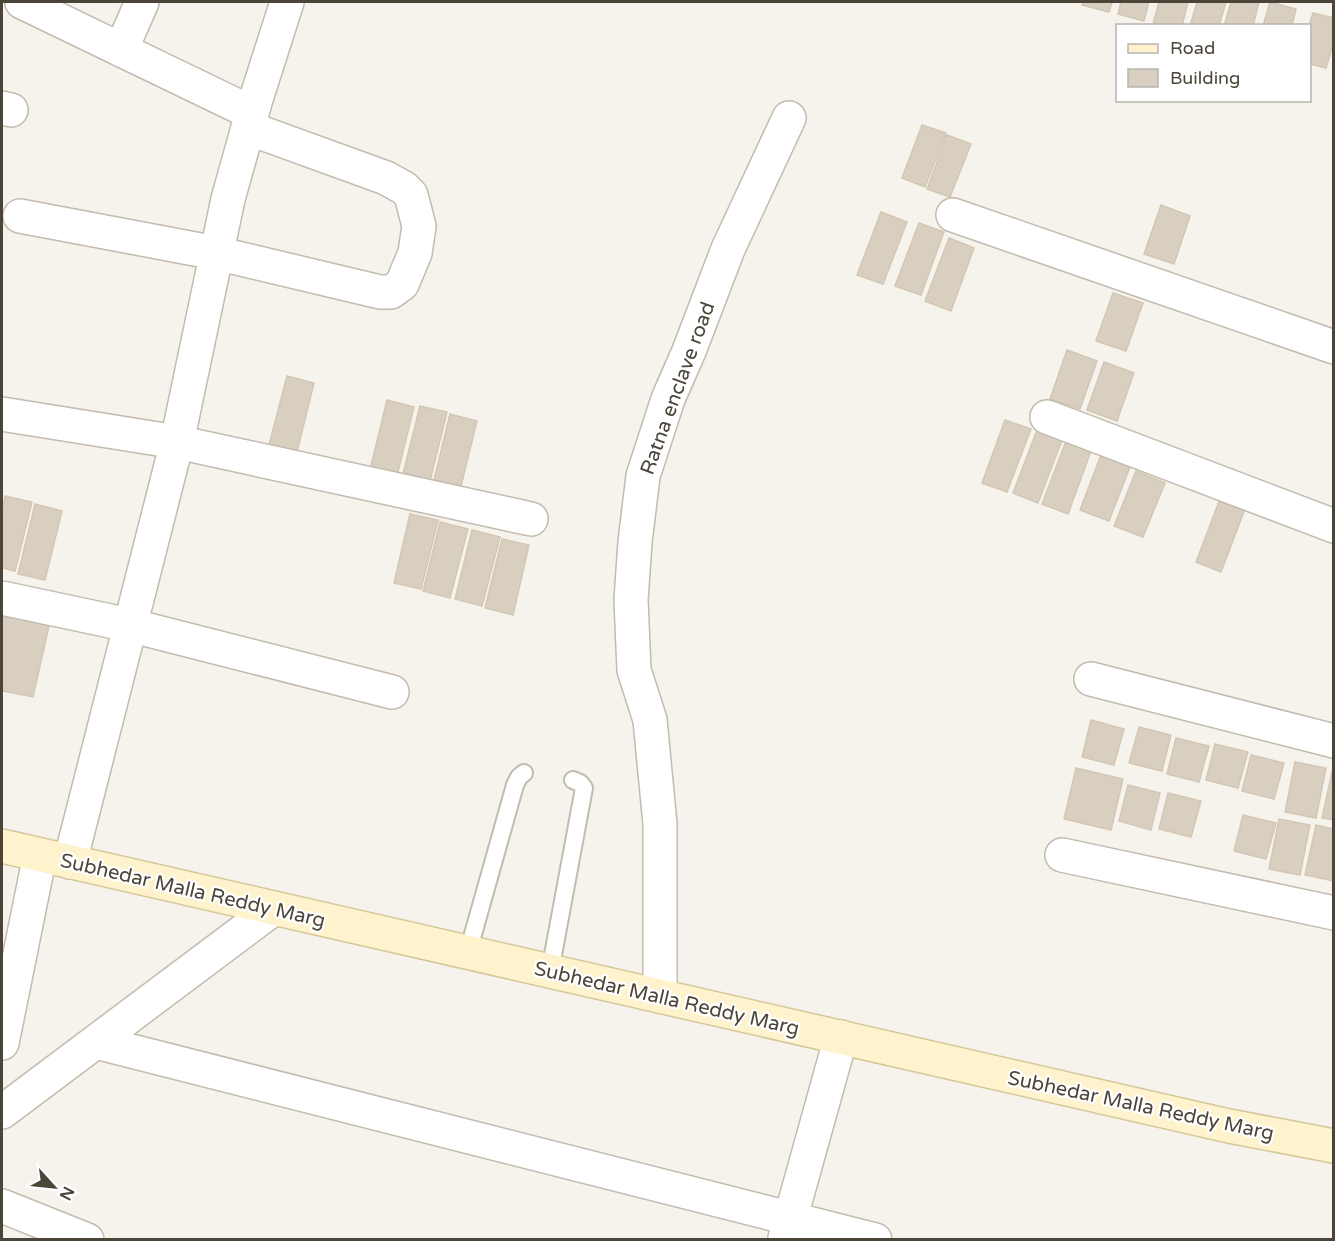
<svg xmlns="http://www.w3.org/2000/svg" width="1335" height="1241" viewBox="0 0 1335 1241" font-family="'Varela Round',sans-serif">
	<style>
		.building { fill: #d8cfc1; stroke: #d3c7b4; stroke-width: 1.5 }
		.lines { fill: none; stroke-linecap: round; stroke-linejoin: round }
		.service-casing { stroke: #c2bbae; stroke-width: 20 }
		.minor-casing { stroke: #c2bbae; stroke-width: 36 }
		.secondary-casing { stroke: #d6c79b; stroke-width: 36 }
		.service { stroke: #fff; stroke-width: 16 }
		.minor { stroke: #fff; stroke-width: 33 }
		.secondary { stroke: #fff3cd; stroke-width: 33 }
		.labels { text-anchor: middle; stroke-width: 4.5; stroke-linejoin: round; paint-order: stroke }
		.street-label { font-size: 20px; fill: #4b4439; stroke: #fff }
	</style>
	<rect width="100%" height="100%" fill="#f6f3ec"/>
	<path class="building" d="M 1083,2 L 1112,2 L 1109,12 L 1082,5 Z
		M 1121,2 L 1149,2 L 1144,21 L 1118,14 Z
		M 1159,2 L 1188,2 L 1182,26 L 1153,24 Z
		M 1197,2 L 1226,2 L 1219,26 L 1190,26 Z
		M 1231,2 L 1259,2 L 1253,26 L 1224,26 Z
		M 1270,2 L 1296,9 L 1292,26 L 1263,26 Z
		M 1313,13 L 1334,18 L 1334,42 L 1326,68 L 1310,64 L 1309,26 Z
		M 922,125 L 946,133 L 925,187 L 902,178 Z
		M 947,135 L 971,144 L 950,197 L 927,189 Z
		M 1161,205 L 1190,216 L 1174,264 L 1144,254 Z
		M 881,212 L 907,222 L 883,284 L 857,275 Z
		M 919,223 L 944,232 L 921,295 L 895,286 Z
		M 949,238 L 974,248 L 951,311 L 925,301 Z
		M 1113,293 L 1143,303 L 1126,351 L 1096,341 Z
		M 1067,350 L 1097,361 L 1080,409 L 1050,399 Z
		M 1104,362 L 1134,373 L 1117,421 L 1087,410 Z
		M 287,376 L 314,383 L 297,452 L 269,445 Z
		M 387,400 L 414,407 L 397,476 L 370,470 Z
		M 420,406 L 447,412 L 430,481 L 403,474 Z
		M 450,414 L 477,421 L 460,490 L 433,484 Z
		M 1005,420 L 1031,429 L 1007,492 L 982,483 Z
		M 1037,430 L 1062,440 L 1038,503 L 1013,493 Z
		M 1066,441 L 1091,451 L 1068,514 L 1042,504 Z
		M 1101,455 L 1130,467 L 1109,521 L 1080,510 Z
		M 1136,471 L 1165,483 L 1143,537 L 1114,526 Z
		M 5,496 L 32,502 L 15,571 L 2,568 L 2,511 Z
		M 1220,499 L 1245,509 L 1221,572 L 1196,562 Z
		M 35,504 L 62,511 L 45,580 L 18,574 Z
		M 410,514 L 438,520 L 421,589 L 394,583 Z
		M 440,522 L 468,529 L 450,598 L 423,591 Z
		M 472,530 L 500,537 L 482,606 L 455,599 Z
		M 502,539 L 529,545 L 513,615 L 485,608 Z
		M 2,608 L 51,617 L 33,697 L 2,691 Z
		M 1091,720 L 1124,729 L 1114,765 L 1082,757 Z
		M 1139,727 L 1171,735 L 1162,771 L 1129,763 Z
		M 1176,738 L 1209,746 L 1199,782 L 1167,774 Z
		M 1215,744 L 1248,752 L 1238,788 L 1206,780 Z
		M 1251,755 L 1284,763 L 1274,799 L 1242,791 Z
		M 1295,762 L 1326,768 L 1316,818 L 1285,812 Z
		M 1076,768 L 1123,779 L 1111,830 L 1064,819 Z
		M 1333,768 L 1334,768 L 1334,820 L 1322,818 Z
		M 1128,785 L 1160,793 L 1151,830 L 1119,821 Z
		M 1168,793 L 1201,801 L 1191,837 L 1159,829 Z
		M 1243,815 L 1276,823 L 1266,859 L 1234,851 Z
		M 1279,819 L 1310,825 L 1300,875 L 1269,869 Z
		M 1316,825 L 1334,829 L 1334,881 L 1305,875 Z"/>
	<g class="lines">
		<g class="service-casing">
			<path id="service" d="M 468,952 L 515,785 L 519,777 L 524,773
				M 550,971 L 584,788 L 580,783 L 573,780"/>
		</g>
		<g class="minor-casing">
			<path id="minor" d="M 22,2 L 252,113
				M 121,50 L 142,2
				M 2,108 L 11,110
				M 953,215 L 1334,347
				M 20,216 L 216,253 L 380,292 L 391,292 L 402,284 L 415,253 L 419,226 L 411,195 L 404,188 L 386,178 L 248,128
				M 2,414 L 177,442 L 531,519
				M 1047,417 L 1334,526
				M 2,598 L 129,625 L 392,692
				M 1091,679 L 1334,741
				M 1062,855 L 1334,913
				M 70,862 L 177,442 L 228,199 L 256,99 L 287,2
				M 660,996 L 660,824 L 650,720 L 634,670 L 631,600 L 635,542 L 643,476 L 668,399 L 689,351 L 728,249 L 789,118
				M 96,1042 L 875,1240
				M 2,1043 L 40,855
				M 2,1112 L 274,908
				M 2,1206 L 87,1240
				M 785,1238 L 841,1037"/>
		</g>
		<g class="secondary-casing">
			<path id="secondary" d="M 2,846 L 1229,1126 L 1334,1146"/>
		</g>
		<use href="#service" class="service"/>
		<use href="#minor" class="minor"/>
		<use href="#secondary" class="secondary"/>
	</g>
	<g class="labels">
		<g class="street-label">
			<text transform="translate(677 388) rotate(-70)" y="7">Ratna enclave road</text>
			<text transform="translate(193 890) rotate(13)" y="7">Subhedar Malla Reddy Marg</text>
			<text transform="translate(667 998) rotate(13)" y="7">Subhedar Malla Reddy Marg</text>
			<text transform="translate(1141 1105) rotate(12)" y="7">Subhedar Malla Reddy Marg</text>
		</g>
	</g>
	<rect width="1335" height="1241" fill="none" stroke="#4b4439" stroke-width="6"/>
	<rect x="1116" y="24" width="195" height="78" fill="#ffffff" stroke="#b7b4b0" stroke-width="1.5"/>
	<rect x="1128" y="44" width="30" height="9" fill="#fff3cd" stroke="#b7b4b0" stroke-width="1.5"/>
	<text x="1170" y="54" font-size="18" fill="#4b4439">Road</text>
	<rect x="1128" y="69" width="30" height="18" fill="#d8cfc1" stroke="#b7b4b0" stroke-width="1.5"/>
	<text x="1170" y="84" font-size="18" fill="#4b4439">Building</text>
	<g transform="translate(54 1187) rotate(117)" stroke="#ffffff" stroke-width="4.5" paint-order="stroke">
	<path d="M0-4.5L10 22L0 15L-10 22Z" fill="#4b4439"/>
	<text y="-9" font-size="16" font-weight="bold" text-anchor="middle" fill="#4b4439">N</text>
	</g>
</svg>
